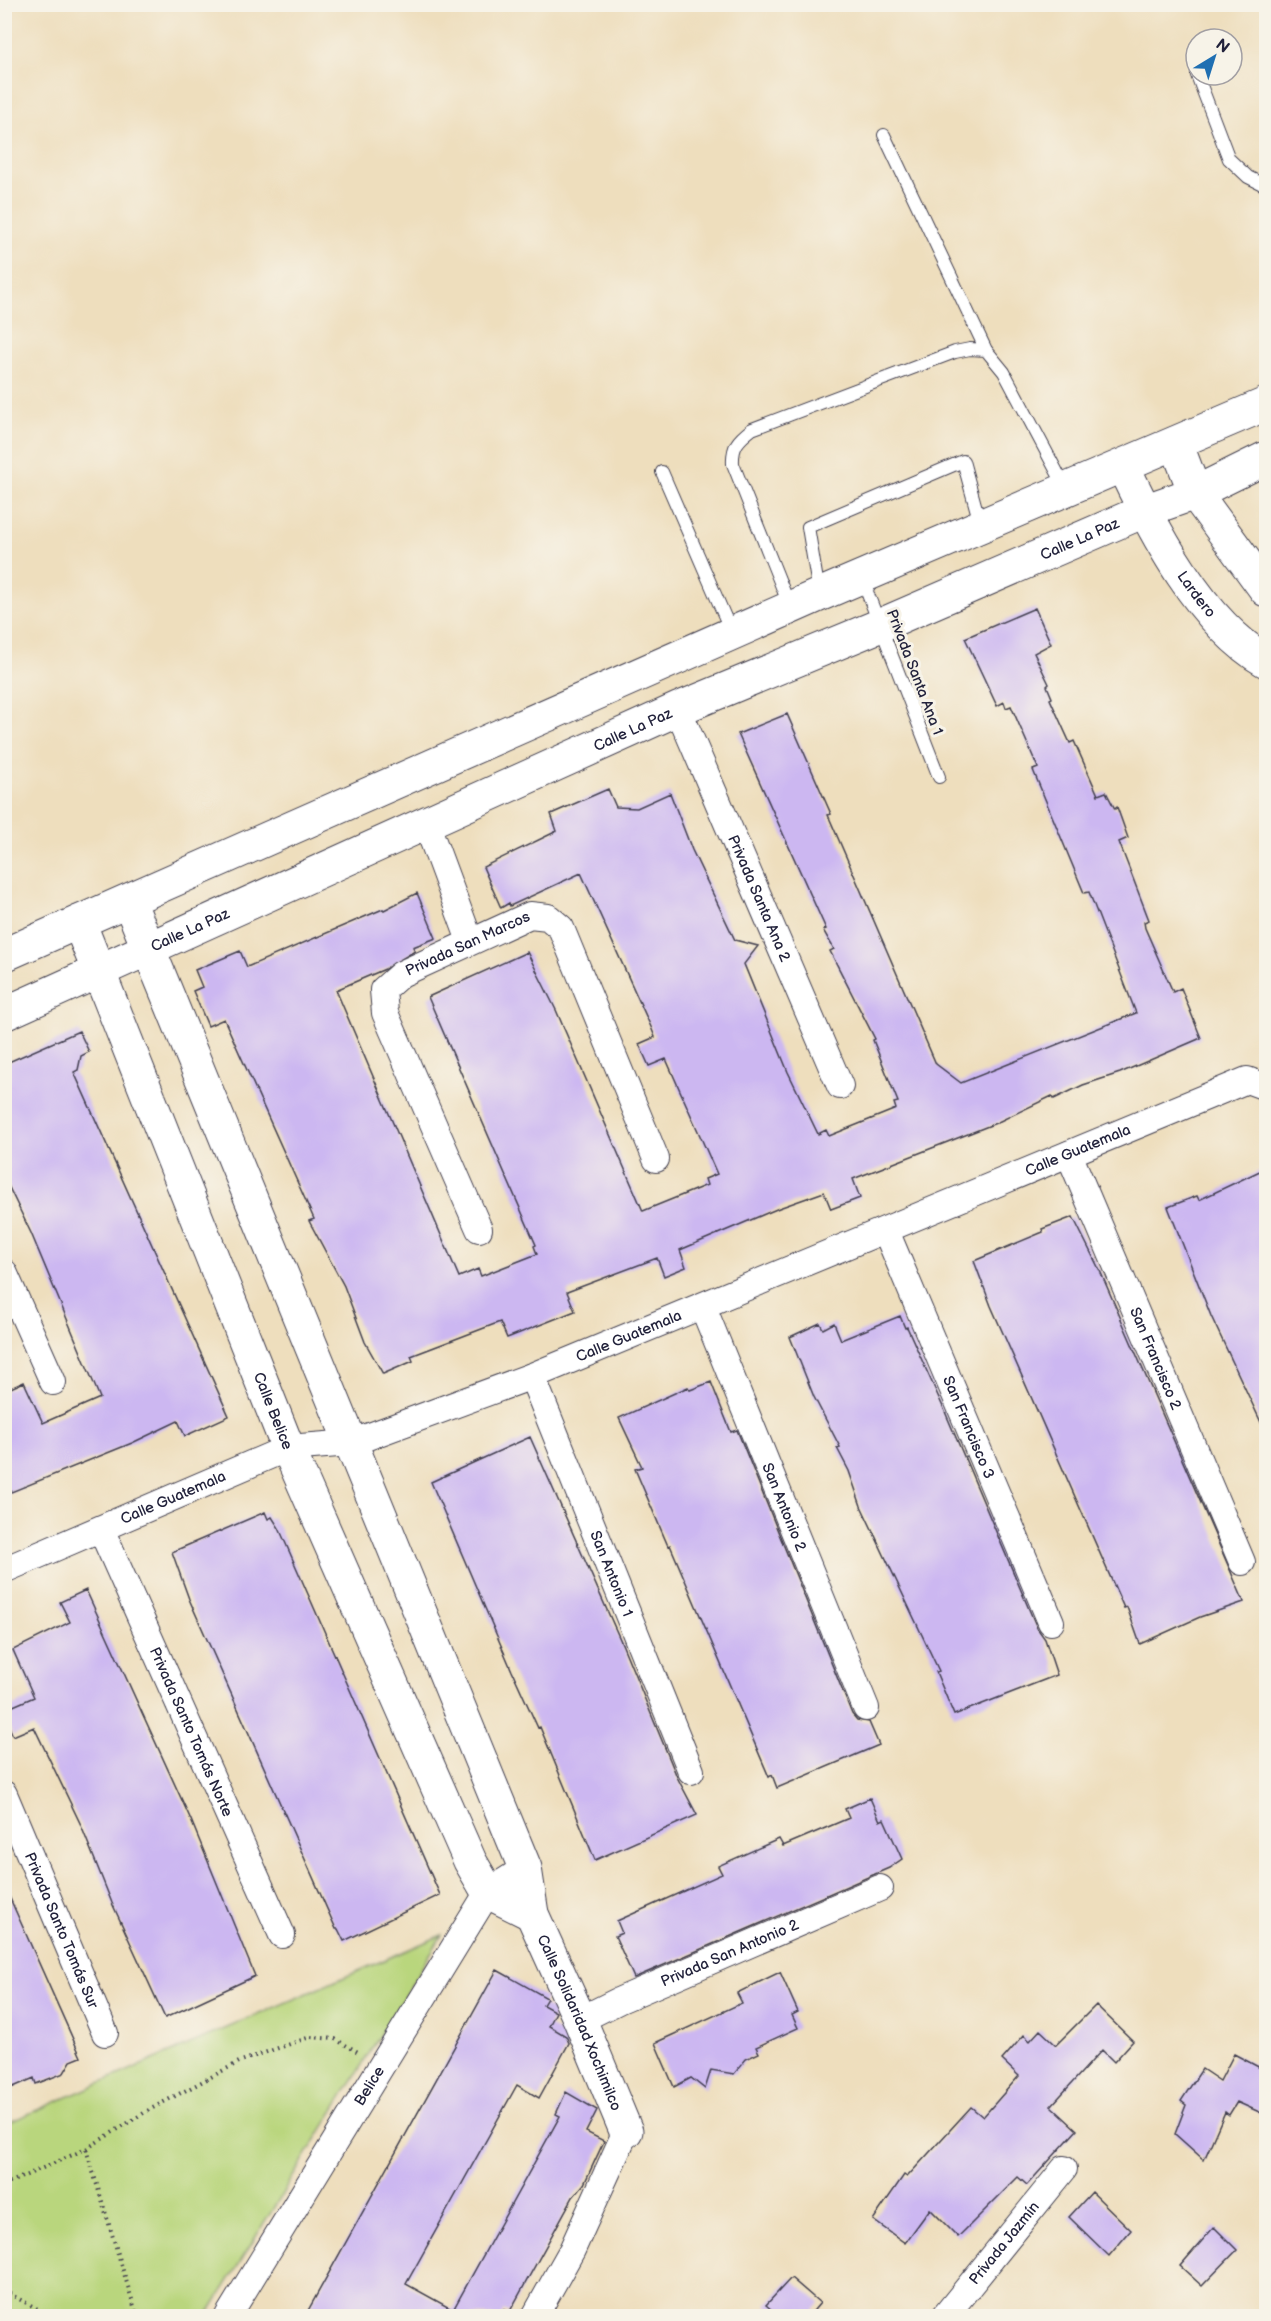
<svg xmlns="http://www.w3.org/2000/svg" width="1271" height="2321" viewBox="0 0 1271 2321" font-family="'Balsamiq Sans',sans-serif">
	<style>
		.green { fill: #b9d67d; stroke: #6e7c5c; stroke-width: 1.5 }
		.building { fill: #ccb7f1 }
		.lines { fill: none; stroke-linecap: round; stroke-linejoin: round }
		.lane-casing { stroke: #413e4e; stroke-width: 14 }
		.street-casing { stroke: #413e4e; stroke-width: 28 }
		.secondary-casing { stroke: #413e4e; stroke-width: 35 }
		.path { stroke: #413e4e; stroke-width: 4; stroke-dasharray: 1.5 4.5; stroke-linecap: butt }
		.lane { stroke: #fff; stroke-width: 12 }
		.street { stroke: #fff; stroke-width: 26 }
		.secondary { stroke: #fff; stroke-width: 33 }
		.labels { text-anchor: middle; stroke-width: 6; stroke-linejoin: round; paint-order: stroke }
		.street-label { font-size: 15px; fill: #22223b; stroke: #f7f3e8 }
	</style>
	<rect width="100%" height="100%" fill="#f7f3e8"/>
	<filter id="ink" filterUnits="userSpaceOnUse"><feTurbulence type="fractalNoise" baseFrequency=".0167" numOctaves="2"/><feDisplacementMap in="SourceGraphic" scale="12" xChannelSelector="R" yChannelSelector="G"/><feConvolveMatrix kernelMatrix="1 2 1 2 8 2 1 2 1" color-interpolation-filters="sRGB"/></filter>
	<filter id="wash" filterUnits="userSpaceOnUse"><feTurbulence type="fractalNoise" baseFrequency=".008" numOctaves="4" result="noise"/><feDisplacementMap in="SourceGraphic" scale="24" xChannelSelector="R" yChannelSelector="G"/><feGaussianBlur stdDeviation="1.35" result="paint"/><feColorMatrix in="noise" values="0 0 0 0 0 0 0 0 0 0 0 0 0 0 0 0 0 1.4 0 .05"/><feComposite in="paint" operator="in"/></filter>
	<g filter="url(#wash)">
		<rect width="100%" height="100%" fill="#eedebd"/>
		<path class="green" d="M 442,1935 L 207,2316 L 5,2316 L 5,2124 Z"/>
		<g id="blocks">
			<path class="building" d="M 1035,608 L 1051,644 L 1034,653 L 1049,684 L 1047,686 L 1052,698 L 1050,699 L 1070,743 L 1074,741 L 1098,795 L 1106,792 L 1115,809 L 1117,807 L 1128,838 L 1119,842 L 1149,920 L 1144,922 L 1145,928 L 1173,992 L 1181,988 L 1201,1038 L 1120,1073 L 1083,1085 L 1054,1099 L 1052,1096 L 996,1123 L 853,1179 L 860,1198 L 831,1209 L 824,1192 L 779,1208 L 680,1250 L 686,1267 L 664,1276 L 657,1258 L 567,1292 L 575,1311 L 507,1338 L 500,1322 L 411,1356 L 413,1361 L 383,1374 L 365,1342 L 344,1286 L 309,1221 L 314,1219 L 224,1019 L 208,1026 L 193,991 L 202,987 L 195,970 L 240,951 L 247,967 L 383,909 L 384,910 L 417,893 L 436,938 L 413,947 L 415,951 L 385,969 L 336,990 L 459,1277 L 478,1269 L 481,1276 L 537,1254 L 534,1246 L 536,1245 L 428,997 L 527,952 L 556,1010 L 643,1211 L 707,1185 L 705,1179 L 717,1174 L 666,1059 L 649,1066 L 639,1044 L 655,1037 L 651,1027 L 581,873 L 510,906 L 509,903 L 501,908 L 483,867 L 557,831 L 551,814 L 608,789 L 616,807 L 637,808 L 670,793 L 692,850 L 735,940 L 758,946 L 744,964 L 788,1072 L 818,1134 L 826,1130 L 829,1136 L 896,1109 L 894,1103 L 898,1102 L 873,1040 L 875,1039 L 830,951 L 834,949 L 823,930 L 826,929 L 738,734 L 787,714 L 831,814 L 828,815 L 936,1064 L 961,1083 L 1136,1013 L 1089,892 L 1084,893 L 1033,770 L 1038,768 L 1011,706 L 1006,708 L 1004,702 L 997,706 L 965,638 Z
				M 79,1031 L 89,1052 L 81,1056 L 78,1070 L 74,1072 L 229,1416 L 185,1436 L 178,1421 L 132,1443 L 4,1495 L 4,1391 L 24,1382 L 43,1423 L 100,1398 L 31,1233 L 4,1177 L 4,1064 Z
				M 1266,1168 L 1266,1433 L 1211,1316 L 1168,1207 L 1197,1196 L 1199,1200 Z
				M 1073,1217 L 1101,1273 L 1244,1602 L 1200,1617 L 1140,1644 L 1127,1607 L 1124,1608 L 991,1306 L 974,1261 L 1043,1232 L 1042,1229 Z
				M 900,1316 L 905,1328 L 907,1327 L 943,1407 L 1037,1628 L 1045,1639 L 1057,1675 L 954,1715 L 936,1672 L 939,1671 L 861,1506 L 849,1471 L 837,1448 L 840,1447 L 814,1397 L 790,1337 L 820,1323 L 823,1329 L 834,1323 L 841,1340 Z
				M 711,1382 L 731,1432 L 737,1430 L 852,1714 L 857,1720 L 869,1722 L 879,1745 L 777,1788 L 772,1775 L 769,1777 L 670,1545 L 668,1546 L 635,1469 L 642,1467 L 619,1418 L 688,1387 L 690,1390 Z
				M 530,1437 L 623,1646 L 677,1777 L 697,1815 L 595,1860 L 540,1727 L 538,1728 L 512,1671 L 431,1482 Z
				M 265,1512 L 268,1519 L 272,1517 L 279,1528 L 440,1895 L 344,1941 L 338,1929 L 336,1929 L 189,1599 L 172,1552 Z
				M 86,1590 L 191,1820 L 255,1976 L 165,2018 L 112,1903 L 80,1823 L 34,1727 L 13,1736 L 4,1715 L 4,1710 L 34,1697 L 13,1650 L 70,1622 L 60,1602 Z
				M 870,1798 L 880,1821 L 884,1819 L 902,1859 L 889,1868 L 634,1978 L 615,1936 L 622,1933 L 617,1921 L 722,1874 L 718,1866 L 779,1839 L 783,1846 L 849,1818 L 845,1809 Z
				M 4,1885 L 81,2057 L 71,2061 L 64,2073 L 36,2084 L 34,2078 L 4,2091 Z
				M 497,1970 L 547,1998 L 543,2005 L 556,2012 L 549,2026 L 566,2036 L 569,2043 L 539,2098 L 517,2085 L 406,2284 L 453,2310 L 560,2116 L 556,2114 L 566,2092 L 597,2110 L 586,2132 L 604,2141 L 584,2184 L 573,2197 L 509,2313 L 504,2310 L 500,2316 L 305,2316 Z
				M 780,1972 L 798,2012 L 792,2015 L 798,2028 L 756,2047 L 759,2053 L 746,2059 L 734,2074 L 711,2070 L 705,2089 L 691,2078 L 674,2087 L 655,2043 L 742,2003 L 737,1993 Z
				M 1096,2005 L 1133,2041 L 1114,2062 L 1102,2050 L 1051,2106 L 1077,2130 L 1027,2185 L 1018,2177 L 958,2237 L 930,2209 L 905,2243 L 873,2220 L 904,2175 L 907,2177 L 971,2107 L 983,2117 L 1019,2076 L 1002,2060 L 1024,2035 L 1030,2041 L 1040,2030 L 1056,2045 Z
				M 1234,2054 L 1266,2071 L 1266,2115 L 1237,2102 L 1229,2115 L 1225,2112 L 1204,2160 L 1175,2134 L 1186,2105 L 1181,2101 L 1202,2069 L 1220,2081 Z
				M 1092,2192 L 1131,2230 L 1109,2256 L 1069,2217 Z
				M 1214,2227 L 1237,2250 L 1202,2286 L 1180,2266 Z
				M 791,2278 L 820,2303 L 809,2316 L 779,2316 L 766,2305 Z"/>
		</g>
	</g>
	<g filter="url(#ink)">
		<use href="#blocks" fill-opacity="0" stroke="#413e4e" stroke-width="1.5"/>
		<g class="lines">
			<g class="lane-casing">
				<path id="lane" d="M 1197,75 L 1229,159 L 1248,177 L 1264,185 L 1266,184
					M 884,135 L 986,350
					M 662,472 L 731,631
					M 862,579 L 939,777
					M 819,593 L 808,527 L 963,461 L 980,523
					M 790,607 L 733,464 C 732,446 738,440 752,429 L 955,352 L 970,349 L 986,350 L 1004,372 L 1066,489"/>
			</g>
			<g class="street-casing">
				<g id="street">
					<path id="s1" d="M 678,709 L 840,1086"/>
					<path d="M 427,825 L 470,941"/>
					<path id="s2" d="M 1069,1154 L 1242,1562"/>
					<path id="s3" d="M 479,1229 L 385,1013 L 383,990 L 401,974 L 530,915 L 548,917 L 561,928 L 656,1159"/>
					<path id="s4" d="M 886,1231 L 1051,1622"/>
					<path d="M 4,1272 L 53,1382"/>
					<path id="s5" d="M 703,1307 L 866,1708"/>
					<path id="s6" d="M 532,1376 L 691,1771"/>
					<path id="s7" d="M 101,1529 L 282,1935"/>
					<path id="s8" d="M 4,1570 L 288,1448 L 351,1443 L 532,1376 L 1247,1080 L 1266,1087"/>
					<path id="s9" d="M 4,1794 L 105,2033"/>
					<path id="s10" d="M 580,2020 L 618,2001 L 880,1888"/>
					<path id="s11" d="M 228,2316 L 488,1892 L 525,1868"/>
					<path d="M 535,2316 L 572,2250 L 626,2131"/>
					<path id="s12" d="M 945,2316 L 1064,2169"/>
				</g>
			</g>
			<g class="secondary-casing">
				<g id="secondary">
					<path d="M 1176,443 L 1195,493 L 1266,590"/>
					<path id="s13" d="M 1123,466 C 1154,532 1201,623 1266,661"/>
					<path id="s14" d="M 129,901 L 513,1839 L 525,1868 L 532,1914 L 580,2020 L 626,2131"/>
					<path id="s15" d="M 79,922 L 288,1448 L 470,1861 L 488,1892 L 532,1914"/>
					<path d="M 4,955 L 819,595 L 1266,404"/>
					<path id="s16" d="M 4,1014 L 678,709 L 881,625 L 1144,511 L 1195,493 L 1266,458"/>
				</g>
			</g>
			<path class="path" d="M 86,2149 L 137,2316
				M 4,2185 L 86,2149 L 147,2111 L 241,2061 L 310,2037 L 335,2039 L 358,2052
				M 4,2291 L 51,2316
				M 110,2316 L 121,2316"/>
			<use href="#lane" class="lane"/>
			<use href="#street" class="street"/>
			<use href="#secondary" class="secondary"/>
		</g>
	</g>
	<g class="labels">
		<g class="street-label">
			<text dy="5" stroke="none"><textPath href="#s16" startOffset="1176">Calle La Paz</textPath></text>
			<text dy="5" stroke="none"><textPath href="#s13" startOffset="148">Lardero</textPath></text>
			<text transform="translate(915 672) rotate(69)" y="5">Privada Santa Ana 1</text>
			<text dy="5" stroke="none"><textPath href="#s16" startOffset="690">Calle La Paz</textPath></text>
			<text dy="5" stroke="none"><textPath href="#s1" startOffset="206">Privada Santa Ana 2</textPath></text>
			<text dy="5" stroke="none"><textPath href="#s16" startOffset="204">Calle La Paz</textPath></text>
			<text dy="5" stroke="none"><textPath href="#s3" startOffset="356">Privada San Marcos</textPath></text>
			<text dy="5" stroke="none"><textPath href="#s8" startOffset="1156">Calle Guatemala</textPath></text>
			<text dy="5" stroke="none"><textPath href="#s8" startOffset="670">Calle Guatemala</textPath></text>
			<text dy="5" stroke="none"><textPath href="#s2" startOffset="222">San Francisco 2</textPath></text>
			<text dy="5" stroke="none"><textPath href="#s15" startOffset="526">Calle Belice</textPath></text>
			<text dy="5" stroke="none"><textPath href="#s4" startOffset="213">San Francisco 3</textPath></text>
			<text dy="5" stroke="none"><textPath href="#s8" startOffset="184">Calle Guatemala</textPath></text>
			<text dy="5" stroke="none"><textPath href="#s5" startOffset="216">San Antonio 2</textPath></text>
			<text dy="5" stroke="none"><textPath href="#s6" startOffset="213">San Antonio 1</textPath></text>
			<text dy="5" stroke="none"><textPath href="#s7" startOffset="222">Privada Santo Tomás Norte</textPath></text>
			<text dy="5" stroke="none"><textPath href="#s9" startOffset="148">Privada Santo Tomás Sur</textPath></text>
			<text dy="5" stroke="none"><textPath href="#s10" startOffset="164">Privada San Antonio 2</textPath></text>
			<text dy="5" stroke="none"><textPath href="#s14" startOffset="1210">Calle Solidaridad Xochimilco</textPath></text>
			<text dy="5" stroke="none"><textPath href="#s11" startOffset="270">Belice</textPath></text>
			<text dy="5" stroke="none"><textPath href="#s12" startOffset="94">Privada Jazmín</textPath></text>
		</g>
	</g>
	<rect width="1271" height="2321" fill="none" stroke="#f7f3e8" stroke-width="24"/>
	<g transform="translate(1214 57) rotate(38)"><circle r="28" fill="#f7f3e8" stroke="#a29fa3" stroke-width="1.5"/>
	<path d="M0-4.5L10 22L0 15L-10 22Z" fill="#1f6fb2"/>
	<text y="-9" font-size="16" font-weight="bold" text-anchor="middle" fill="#22223b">N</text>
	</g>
</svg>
